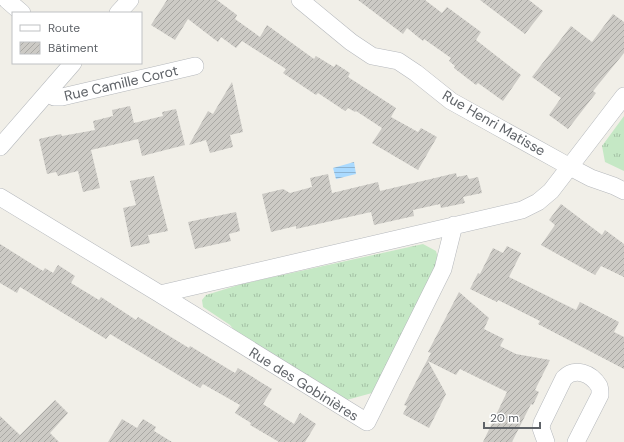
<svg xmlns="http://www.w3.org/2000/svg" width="624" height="442" viewBox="0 0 624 442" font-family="'DM Sans',sans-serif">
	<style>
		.grass { fill: url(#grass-tufts) }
		.water { fill: url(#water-rules) }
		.building { fill: url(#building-hatch) }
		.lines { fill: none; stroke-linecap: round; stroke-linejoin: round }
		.street-casing { stroke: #b5b8bc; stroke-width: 18 }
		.street { stroke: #fff; stroke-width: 17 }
		.labels { text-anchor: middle; stroke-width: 3; stroke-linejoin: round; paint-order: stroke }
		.street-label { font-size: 14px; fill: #5f6368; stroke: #fff }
	</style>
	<defs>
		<pattern id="grass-tufts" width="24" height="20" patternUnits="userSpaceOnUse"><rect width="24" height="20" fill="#c5e8c5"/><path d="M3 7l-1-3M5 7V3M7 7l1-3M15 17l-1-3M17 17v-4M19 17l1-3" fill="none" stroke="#a3c0a4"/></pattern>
		<pattern id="water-rules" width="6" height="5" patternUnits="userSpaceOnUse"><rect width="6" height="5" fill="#aadaff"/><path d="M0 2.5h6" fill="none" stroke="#8eb4d2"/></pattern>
		<pattern id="building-hatch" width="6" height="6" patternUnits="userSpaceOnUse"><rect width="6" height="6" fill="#cccac5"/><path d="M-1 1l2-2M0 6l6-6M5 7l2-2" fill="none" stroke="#a9a8a4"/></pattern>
	</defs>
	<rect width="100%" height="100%" fill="#f1efe8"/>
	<path class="grass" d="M 624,116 L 624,171 L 605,162 L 602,146 Z
		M 423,244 L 436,251 L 440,265 L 372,393 L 343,401 L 240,337 L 230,325 L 203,307 L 202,300 L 206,295 L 242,284 Z"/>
	<path class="water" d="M 354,162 L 356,174 L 336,179 L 333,168 Z"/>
	<path class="building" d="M 167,0 L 217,0 L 237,15 L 235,19 L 260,37 L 267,25 L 314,59 L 316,56 L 334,67 L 336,64 L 350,73 L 348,77 L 396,108 L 391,117 L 418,132 L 421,128 L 437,137 L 418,170 L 372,143 L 382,128 L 356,111 L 355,112 L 348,108 L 345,111 L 318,93 L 316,95 L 283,73 L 286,69 L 242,41 L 236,48 L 221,37 L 218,42 L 188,19 L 175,40 L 151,25 Z
		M 358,0 L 425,0 L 442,13 L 447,7 L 481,32 L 476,40 L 521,75 L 503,101 L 478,83 L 476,85 L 454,68 L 455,66 L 449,61 L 451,58 L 424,39 L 423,41 L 407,28 L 403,34 Z
		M 480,0 L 529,0 L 543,11 L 525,34 Z
		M 613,14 L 624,22 L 624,53 L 593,91 L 596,93 L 568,129 L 549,115 L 561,98 L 532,77 L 571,26 L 592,42 Z
		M 232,82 L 243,132 L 230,135 L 233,147 L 210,153 L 206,140 L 189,145 L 208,111 L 213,114 Z
		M 130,106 L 134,123 L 163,116 L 162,112 L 176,109 L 185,145 L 142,156 L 138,139 L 91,150 L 100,188 L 83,192 L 78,171 L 58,176 L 56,172 L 47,174 L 39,139 L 61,134 L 62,136 L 95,130 L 93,121 L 113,116 L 112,110 Z
		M 456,173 L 457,177 L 467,175 L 469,179 L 478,177 L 482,193 L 463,197 L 465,203 L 441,208 L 440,204 L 413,210 L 414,216 L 374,225 L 371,212 L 296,229 L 296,226 L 271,232 L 262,194 L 283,189 L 290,193 L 312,187 L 310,178 L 328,174 L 332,193 L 378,182 L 380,191 Z
		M 154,176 L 168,231 L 148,235 L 150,243 L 131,247 L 123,208 L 136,205 L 130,181 Z
		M 561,204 L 602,235 L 605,230 L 624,244 L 624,277 L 601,266 L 595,275 L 541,245 L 555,225 L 549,220 Z
		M 236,212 L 240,231 L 229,234 L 231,241 L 195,249 L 188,222 Z
		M 0,244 L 43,271 L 45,268 L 53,273 L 58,265 L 75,276 L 71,283 L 99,300 L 101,297 L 136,320 L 138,317 L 189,348 L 190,346 L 235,373 L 238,368 L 272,389 L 263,404 L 294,424 L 300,413 L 316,424 L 305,442 L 279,442 L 250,425 L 251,423 L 235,413 L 240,405 L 203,384 L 200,388 L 110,334 L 106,339 L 20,287 L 17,293 L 0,283 Z
		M 507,246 L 521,253 L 509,277 L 576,310 L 580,302 L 619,322 L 614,332 L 624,337 L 624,369 L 538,324 L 540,321 L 498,300 L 497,302 L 470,289 L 478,273 L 480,274 L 493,248 L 503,253 Z
		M 459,292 L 489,318 L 484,329 L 504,339 L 500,346 L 516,354 L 550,360 L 535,390 L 539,392 L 533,405 L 531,404 L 512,442 L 483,442 L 507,392 L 460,369 L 456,375 L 428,361 L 446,394 L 429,428 L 403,414 L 407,406 L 404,405 L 431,353 L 428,352 Z
		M 55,400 L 68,413 L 50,433 L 59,442 L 0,442 L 0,416 L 20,435 Z
		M 122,419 L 137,428 L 143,419 L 156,427 L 154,431 L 172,442 L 108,442 Z"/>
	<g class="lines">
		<g class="street-casing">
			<path id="street" d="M 7,0 L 22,13
				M 300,0 L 351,42 L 372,56 L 398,61 L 416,73 L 451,101 L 570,167 L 591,178 L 614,186 L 624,191
				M 118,13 L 130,0
				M 48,93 L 54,97 L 62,97 L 195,66
				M 0,147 L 73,63
				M 0,197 L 160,294 L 522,210 L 538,202 L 551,191 L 624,96
				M 160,294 L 367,422 L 443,269 L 454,225
				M 546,442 L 541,428 L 542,423 L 564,378 C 575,367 591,373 599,386 C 600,388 600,392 600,395 L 576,442"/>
		</g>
		<use href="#street" class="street"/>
	</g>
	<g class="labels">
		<g class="street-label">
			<text transform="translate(121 83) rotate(-13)" y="5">Rue Camille Corot</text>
			<text transform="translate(494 123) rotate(30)" y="5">Rue Henri Matisse</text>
			<text transform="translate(304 384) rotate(32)" y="5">Rue des Gobinières</text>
		</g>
	</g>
	<rect x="12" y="12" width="130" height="52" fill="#ffffff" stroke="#bfc1c3"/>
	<rect x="20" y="25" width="20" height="6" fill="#ffffff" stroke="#bfc1c3"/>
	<text x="48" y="32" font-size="12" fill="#5f6368">Route</text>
	<rect x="20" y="42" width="20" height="12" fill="url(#building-hatch)" stroke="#bfc1c3"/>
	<text x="48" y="52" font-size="12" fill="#5f6368">Bâtiment</text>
	<path d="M484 422v6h56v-6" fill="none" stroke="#5f6368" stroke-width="2"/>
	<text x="490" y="422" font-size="12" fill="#5f6368" stroke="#ffffff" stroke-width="3" paint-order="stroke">20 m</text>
</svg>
